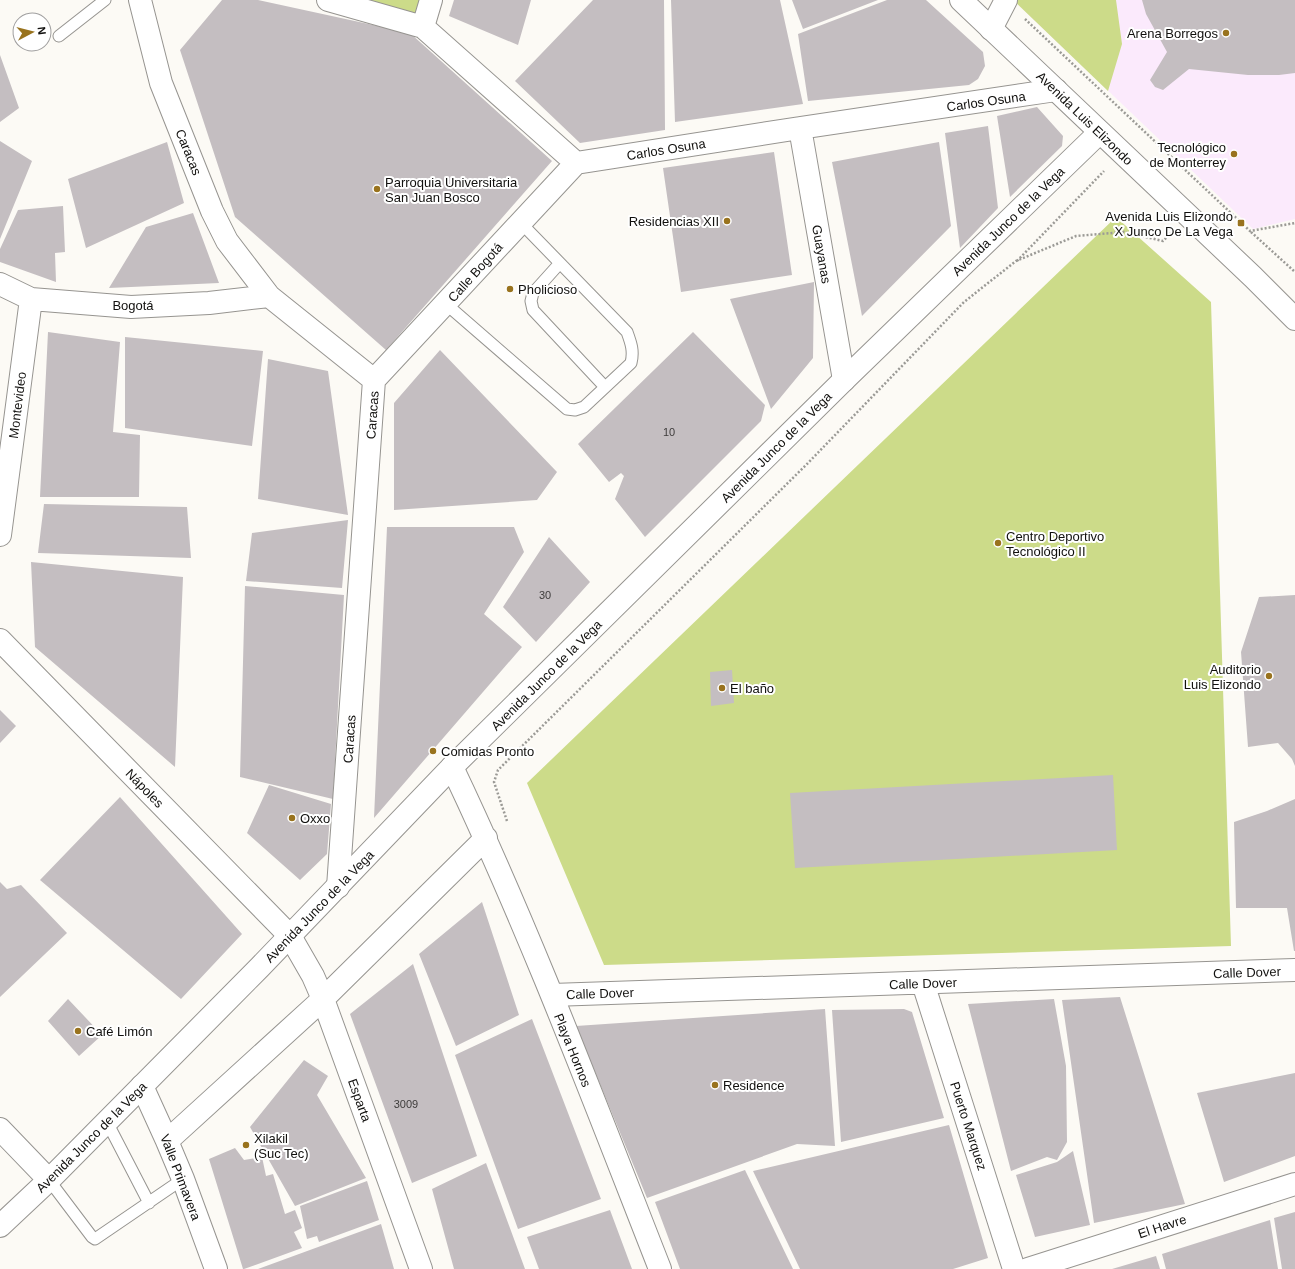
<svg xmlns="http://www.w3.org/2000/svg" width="1295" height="1269" viewBox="0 0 1295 1269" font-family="Arial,sans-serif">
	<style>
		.education { fill: #fbeafc }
		.green { fill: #ccdb89 }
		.building { fill: #c4bec1 }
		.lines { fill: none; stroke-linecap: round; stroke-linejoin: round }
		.lane-casing { stroke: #969490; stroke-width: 13 }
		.street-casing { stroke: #969490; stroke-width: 24 }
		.secondary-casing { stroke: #969490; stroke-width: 24 }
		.path { stroke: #9b9a96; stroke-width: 2.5; stroke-dasharray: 2 2; stroke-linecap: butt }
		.lane { stroke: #fff; stroke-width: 11 }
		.street { stroke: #fff; stroke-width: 22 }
		.secondary { stroke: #fff; stroke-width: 22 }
		.poi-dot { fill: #99731e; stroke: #fff; stroke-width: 1.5 }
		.labels { text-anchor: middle; stroke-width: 4; stroke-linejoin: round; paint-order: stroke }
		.number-label { font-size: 11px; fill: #3e3c3b }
		.poi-label { font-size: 13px; fill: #11100e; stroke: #fff; text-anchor: start }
		.street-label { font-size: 13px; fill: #11100e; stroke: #fff }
	</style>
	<rect width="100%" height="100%" fill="#fcfaf5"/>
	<path class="education" d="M 1013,0 L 1295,0 L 1295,219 L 1253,229 Z"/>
	<path class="green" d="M 328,0 L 431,0 L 423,27 Z
		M 1013,0 L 1116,0 L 1122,44 L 1108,91 Z
		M 1116,217 L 1211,302 L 1231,946 L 604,965 L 527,783 Z"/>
	<path class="building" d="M 222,0 L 258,0 L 410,33 L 552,161 L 386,350 L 235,217 L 180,50 Z
		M 454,0 L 531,0 L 518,45 L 449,16 Z
		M 593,0 L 664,0 L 665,130 L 580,143 L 515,81 Z
		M 671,0 L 780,0 L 803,104 L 675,122 Z
		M 792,0 L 878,0 L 803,29 Z
		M 887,0 L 926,0 L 983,52 L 985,66 L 978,79 L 969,85 L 808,101 L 798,34 Z
		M 1142,0 L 1295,0 L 1295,73 L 1279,75 L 1248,75 L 1189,69 L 1163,90 L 1155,87 L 1150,80 L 1167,52 L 1146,14 Z
		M 0,55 L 19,108 L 0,122 Z
		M 1037,107 L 1063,136 L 1062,146 L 1010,197 L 997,116 Z
		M 988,126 L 998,208 L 960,248 L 945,133 Z
		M 0,141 L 32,161 L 0,239 Z
		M 167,142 L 184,203 L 86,248 L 68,179 Z
		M 939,142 L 951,226 L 862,316 L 832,162 Z
		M 774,152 L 792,275 L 681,292 L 663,168 Z
		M 63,206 L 65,252 L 55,253 L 56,282 L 0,262 L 0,249 L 18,210 Z
		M 193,213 L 219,283 L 109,288 L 146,227 Z
		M 814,282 L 813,358 L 771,409 L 730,299 Z
		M 48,332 L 120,342 L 113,432 L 140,435 L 139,497 L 40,497 Z
		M 693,332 L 765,405 L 761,421 L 645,537 L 615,499 L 624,476 L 621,473 L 609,482 L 578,444 Z
		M 125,337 L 263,351 L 252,446 L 125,428 Z
		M 440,350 L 557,472 L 537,500 L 394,510 L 394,403 Z
		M 268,359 L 328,371 L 348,515 L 258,499 Z
		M 44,504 L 187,507 L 191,558 L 38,553 Z
		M 348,520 L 342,588 L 246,581 L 252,533 Z
		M 387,527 L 514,527 L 524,552 L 484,614 L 522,647 L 374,818 Z
		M 549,537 L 590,582 L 536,642 L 503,607 Z
		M 31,562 L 183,577 L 175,767 L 35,647 Z
		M 245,586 L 344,595 L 333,799 L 240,777 Z
		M 1295,595 L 1295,766 L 1292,759 L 1278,743 L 1248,747 L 1241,652 L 1259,597 Z
		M 732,670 L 734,703 L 711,706 L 710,672 Z
		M 0,710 L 16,726 L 0,743 Z
		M 1113,775 L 1117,850 L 795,868 L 790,793 Z
		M 269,785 L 331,804 L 327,854 L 300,880 L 247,833 Z
		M 120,797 L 242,934 L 181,999 L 40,880 Z
		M 1295,799 L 1295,951 L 1294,951 L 1287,908 L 1236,908 L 1234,822 L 1267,811 Z
		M 0,882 L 7,889 L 21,885 L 67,933 L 0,997 Z
		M 482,902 L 519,1015 L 456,1046 L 419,954 Z
		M 413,964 L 477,1156 L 412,1183 L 350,1014 Z
		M 1120,997 L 1185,1204 L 1094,1223 L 1062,1000 Z
		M 68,999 L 102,1035 L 79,1056 L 48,1021 Z
		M 1054,999 L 1066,1066 L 1067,1142 L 1057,1160 L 1047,1157 L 1011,1171 L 968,1004 Z
		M 825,1009 L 835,1146 L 797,1144 L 647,1198 L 576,1026 Z
		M 904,1009 L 912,1012 L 944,1118 L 841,1142 L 832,1010 Z
		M 532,1019 L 601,1199 L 518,1229 L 455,1055 Z
		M 304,1060 L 328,1076 L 317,1095 L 366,1178 L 295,1206 L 250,1127 Z
		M 1295,1073 L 1295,1156 L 1224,1182 L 1197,1093 Z
		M 949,1125 L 988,1258 L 953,1269 L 800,1269 L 753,1171 Z
		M 235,1148 L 244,1160 L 262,1157 L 266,1176 L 273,1174 L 285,1214 L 295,1210 L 302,1228 L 294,1232 L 302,1248 L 244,1269 L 243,1269 L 209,1159 Z
		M 1073,1151 L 1090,1225 L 1035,1237 L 1016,1175 L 1057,1162 Z
		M 486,1163 L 525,1269 L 454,1269 L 432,1189 Z
		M 745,1170 L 793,1269 L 680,1269 L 655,1202 Z
		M 367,1181 L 379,1220 L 319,1242 L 317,1236 L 307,1239 L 300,1206 Z
		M 610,1210 L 632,1269 L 539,1269 L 527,1237 Z
		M 1295,1212 L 1295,1269 L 1282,1269 L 1274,1218 Z
		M 1270,1220 L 1278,1269 L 1166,1269 L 1162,1254 Z
		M 381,1224 L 394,1269 L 258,1269 Z
		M 1156,1256 L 1160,1269 L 1112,1269 Z"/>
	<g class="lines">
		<g class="lane-casing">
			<path id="lane" d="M 59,36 L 105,0
				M 560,263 L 533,293 L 531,301 L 533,310 L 605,387
				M 446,304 L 567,409 L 575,410 L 584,407 L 631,363 C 634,351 631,343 627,332 L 520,222
				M 107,1122 L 149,1203
				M 49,1180 L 92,1237 L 95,1239 L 183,1179"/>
		</g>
		<g class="street-casing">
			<path id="street" d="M 140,0 L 161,83 L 212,211 L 227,241 L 269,296 L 374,380
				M 328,0 L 423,27 L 576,163
				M 423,27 L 431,0
				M 991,29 L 1006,0
				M 800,128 L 844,380
				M 576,163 L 800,128 L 1056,90
				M 0,284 L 31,299 L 131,307 L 209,303 L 269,296
				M 374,380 L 576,163
				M 0,535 L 31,299
				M 0,640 L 290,936 L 313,976 L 323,999 L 421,1269
				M 452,767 C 530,931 594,1101 660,1269
				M 338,887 L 374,380
				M 923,983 L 1014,1269
				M 552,995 L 1295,970
				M 142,1086 L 167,1141 L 183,1179 L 216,1269
				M 0,1129 L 49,1180
				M 167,1141 L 323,999 L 486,838
				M 1028,1269 L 1295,1184"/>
		</g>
		<g class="secondary-casing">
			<path id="secondary" d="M 961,0 L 1253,277 L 1295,319
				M 0,1226 L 49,1180 L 260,967 L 452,767 L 844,380 L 1100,132"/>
		</g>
		<path class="path" d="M 1025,19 L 1250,231 L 1295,223
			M 1251,232 L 1295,272
			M 1017,261 L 1104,171
			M 507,821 L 494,782 L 498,770 L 807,464 L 964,302 L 1016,261 L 1076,236 L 1124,232 L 1163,241 L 1171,233"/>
		<use href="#lane" class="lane"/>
		<use href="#street" class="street"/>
		<use href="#secondary" class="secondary"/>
	</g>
	<g class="poi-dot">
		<circle cx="1226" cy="33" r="4"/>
		<circle cx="1234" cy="154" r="4"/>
		<circle cx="377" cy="189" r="4"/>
		<circle cx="727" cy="221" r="4"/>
		<rect x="1237" y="219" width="8" height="8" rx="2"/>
		<circle cx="510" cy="289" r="4"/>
		<circle cx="998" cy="543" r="4"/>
		<circle cx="1269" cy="676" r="4"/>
		<circle cx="722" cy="688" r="4"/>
		<circle cx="433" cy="751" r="4"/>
		<circle cx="292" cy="818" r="4"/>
		<circle cx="78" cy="1031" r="4"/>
		<circle cx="715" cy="1085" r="4"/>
		<circle cx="246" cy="1145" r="4"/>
	</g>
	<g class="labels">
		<g class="number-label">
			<text x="669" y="436">10</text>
			<text x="545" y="599">30</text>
			<text x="406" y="1108">3009</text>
		</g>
		<g class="poi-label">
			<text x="1218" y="38" text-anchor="end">Arena Borregos</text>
			<text x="1226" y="152" text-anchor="end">Tecnológico<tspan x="1226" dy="15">de Monterrey</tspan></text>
			<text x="385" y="187">Parroquia Universitaria<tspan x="385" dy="15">San Juan Bosco</tspan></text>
			<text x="1233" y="221" text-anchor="end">Avenida Luis Elizondo<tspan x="1233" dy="15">X Junco De La Vega</tspan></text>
			<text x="719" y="226" text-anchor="end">Residencias XII</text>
			<text x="518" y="294">Pholicioso</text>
			<text x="1006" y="541">Centro Deportivo<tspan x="1006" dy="15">Tecnológico II</tspan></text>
			<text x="1261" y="674" text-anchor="end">Auditorio<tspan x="1261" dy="15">Luis Elizondo</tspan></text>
			<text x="730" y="693">El baño</text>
			<text x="441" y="756">Comidas Pronto</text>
			<text x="300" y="823">Oxxo</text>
			<text x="86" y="1036">Café Limón</text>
			<text x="723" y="1090">Residence</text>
			<text x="254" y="1143">Xilakil<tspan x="254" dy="15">(Suc Tec)</tspan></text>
		</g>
		<g class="street-label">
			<text transform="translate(986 101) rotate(-8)" y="5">Carlos Osuna</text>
			<text transform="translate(1085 118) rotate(44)" y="5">Avenida Luis Elizondo</text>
			<text transform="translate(666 149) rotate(-9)" y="5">Carlos Osuna</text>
			<text transform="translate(189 152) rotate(68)" y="5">Caracas</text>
			<text transform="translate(1008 221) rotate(-44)" y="5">Avenida Junco de la Vega</text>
			<text transform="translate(822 254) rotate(80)" y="5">Guayanas</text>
			<text transform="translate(475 272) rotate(-48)" y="5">Calle Bogotá</text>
			<text x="133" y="310">Bogotá</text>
			<text transform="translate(17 405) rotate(-83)" y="5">Montevideo</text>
			<text transform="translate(372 415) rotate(-86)" y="5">Caracas</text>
			<text transform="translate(776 447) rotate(-45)" y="5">Avenida Junco de la Vega</text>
			<text transform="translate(546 675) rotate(-45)" y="5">Avenida Junco de la Vega</text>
			<text transform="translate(349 739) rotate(-86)" y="5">Caracas</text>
			<text transform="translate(145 788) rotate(46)" y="5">Nápoles</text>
			<text transform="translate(319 906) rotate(-46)" y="5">Avenida Junco de la Vega</text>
			<text transform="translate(1247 972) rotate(-2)" y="5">Calle Dover</text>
			<text transform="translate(923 983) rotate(-2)" y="5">Calle Dover</text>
			<text transform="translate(600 993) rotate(-2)" y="5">Calle Dover</text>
			<text transform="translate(573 1050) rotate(68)" y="5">Playa Hornos</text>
			<text transform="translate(360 1100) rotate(70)" y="5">Esparta</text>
			<text transform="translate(969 1126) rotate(72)" y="5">Puerto Marquez</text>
			<text transform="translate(91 1137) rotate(-45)" y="5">Avenida Junco de la Vega</text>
			<text transform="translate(181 1177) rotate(69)" y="5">Valle Primavera</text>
			<text transform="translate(1162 1226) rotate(-18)" y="5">El Havre</text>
		</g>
	</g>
	<g transform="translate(32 32) rotate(83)"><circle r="19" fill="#ffffff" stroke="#a09f9f"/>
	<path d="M0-3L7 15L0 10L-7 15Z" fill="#99731e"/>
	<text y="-6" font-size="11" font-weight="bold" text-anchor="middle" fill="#11100e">N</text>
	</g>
</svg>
